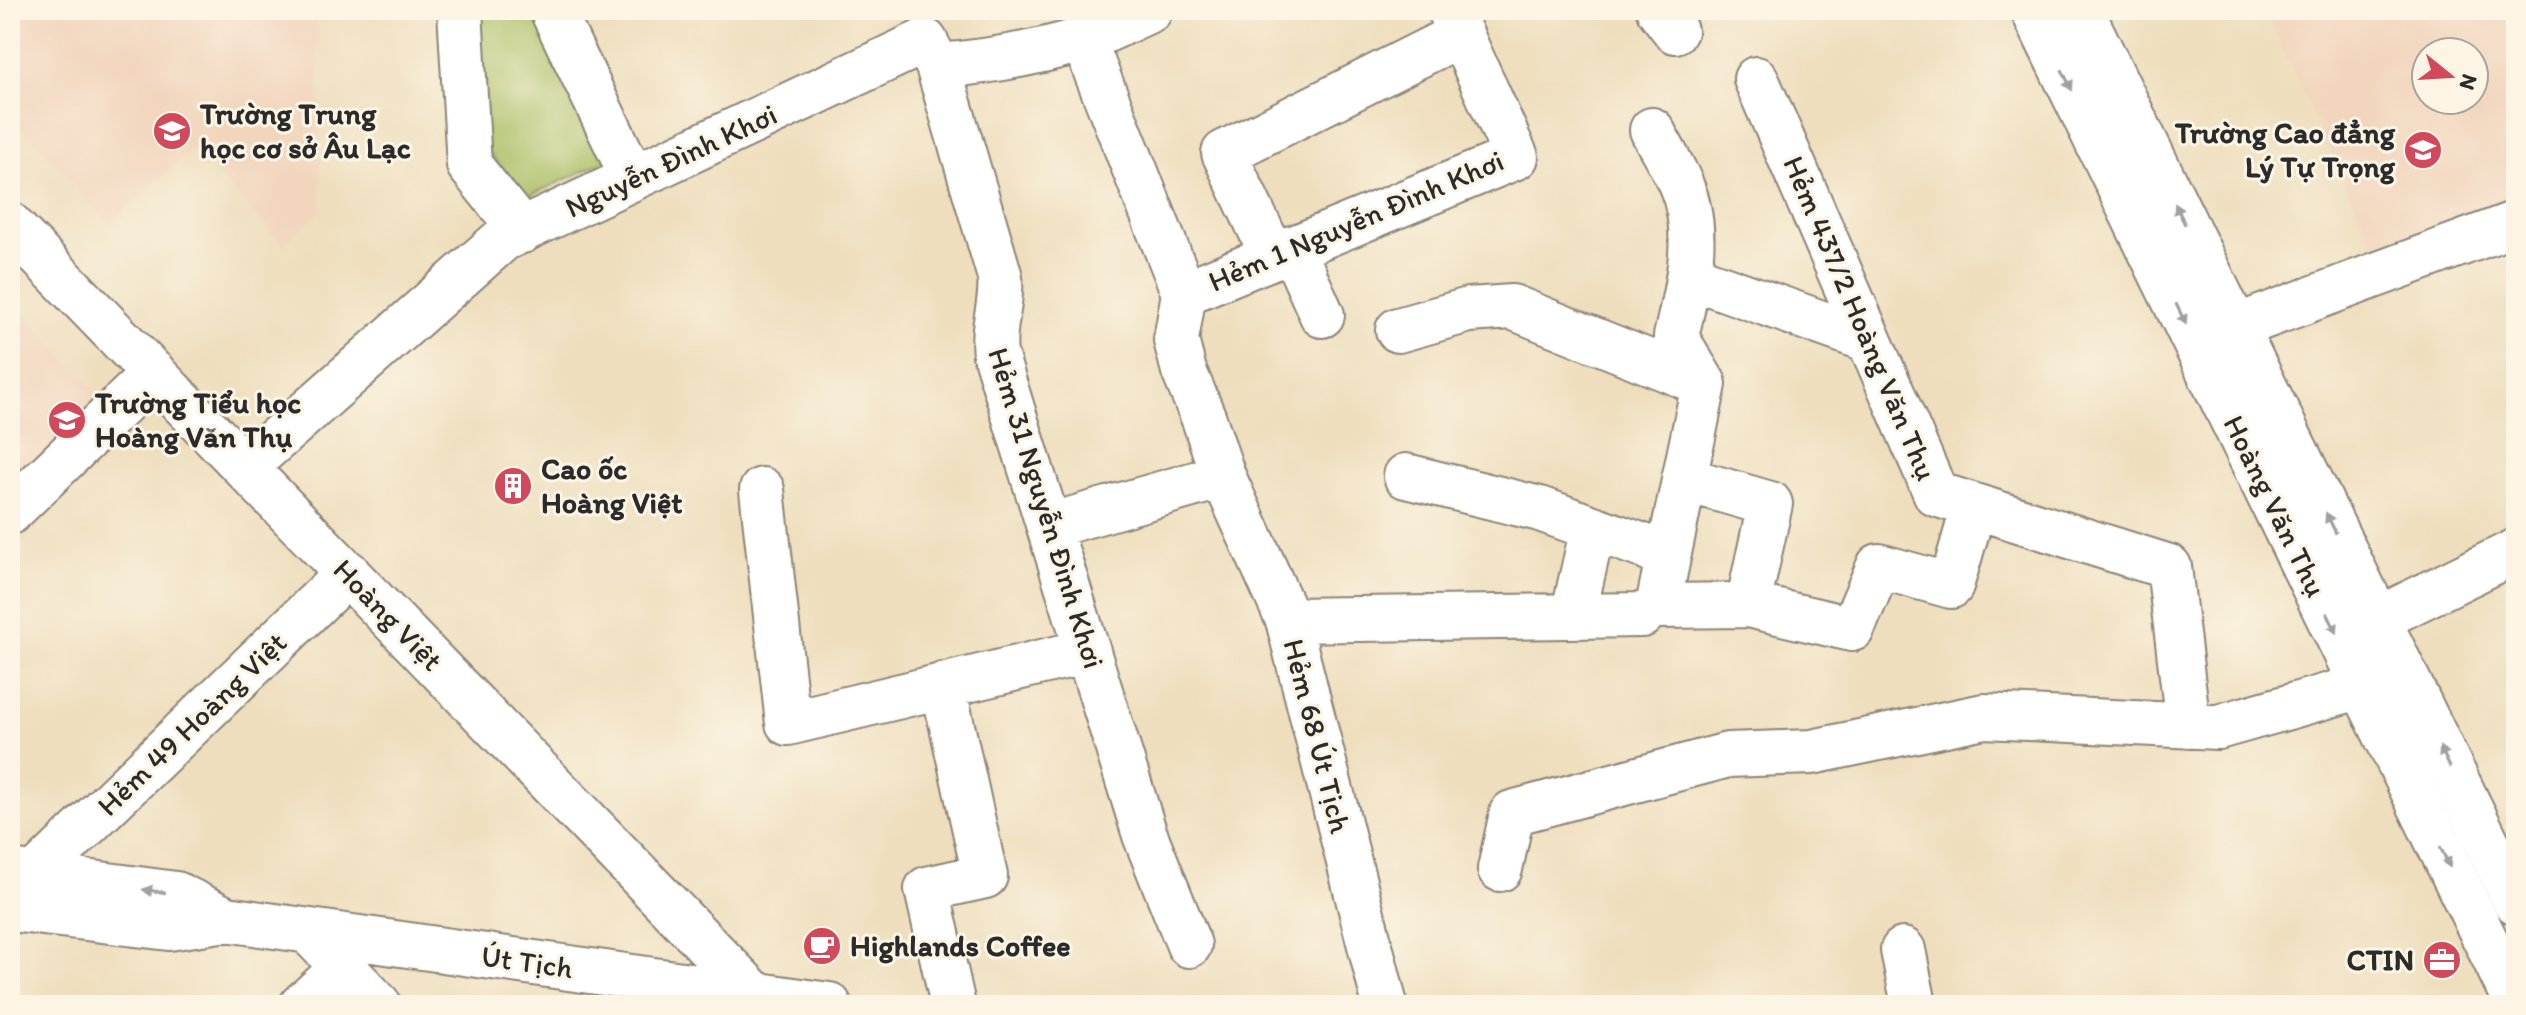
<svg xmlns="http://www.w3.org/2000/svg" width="2526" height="1015" viewBox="0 0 2526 1015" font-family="Itim,sans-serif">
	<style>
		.built { fill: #f2d5bd; fill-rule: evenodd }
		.green { fill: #a8bd62; stroke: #6a7446; stroke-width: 2 }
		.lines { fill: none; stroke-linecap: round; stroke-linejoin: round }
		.minor-casing { stroke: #8c8474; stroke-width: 48 }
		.major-casing { stroke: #8c8474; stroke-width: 48 }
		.minor { stroke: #fff; stroke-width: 44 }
		.major { stroke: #fff; stroke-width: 44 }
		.oneway { fill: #a0a0a0 }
		.labels { text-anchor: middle; stroke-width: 6; stroke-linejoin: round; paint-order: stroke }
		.poi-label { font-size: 30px; font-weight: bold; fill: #2b2b2b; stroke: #fcf5e5; text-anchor: start }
		.street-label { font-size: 30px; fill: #2b2b2b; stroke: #fcf5e5 }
	</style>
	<rect width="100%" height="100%" fill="#fcf5e5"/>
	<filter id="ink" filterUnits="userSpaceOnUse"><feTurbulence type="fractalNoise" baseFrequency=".0125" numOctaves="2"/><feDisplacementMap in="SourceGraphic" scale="16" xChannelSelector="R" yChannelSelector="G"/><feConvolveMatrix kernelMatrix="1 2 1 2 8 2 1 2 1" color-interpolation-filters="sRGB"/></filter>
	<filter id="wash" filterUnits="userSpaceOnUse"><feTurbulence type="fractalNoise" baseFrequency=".006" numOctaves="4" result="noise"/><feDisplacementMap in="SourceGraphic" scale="32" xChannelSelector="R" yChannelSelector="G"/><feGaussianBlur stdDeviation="1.8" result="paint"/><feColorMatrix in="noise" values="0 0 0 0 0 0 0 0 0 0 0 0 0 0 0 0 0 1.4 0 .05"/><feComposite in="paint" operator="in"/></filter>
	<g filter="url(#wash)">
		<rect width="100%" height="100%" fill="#eedebd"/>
		<path class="built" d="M 10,10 L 317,10 L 321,211 L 283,245 L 193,148 L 110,225 L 10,114 Z
			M 2264,10 L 2516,10 L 2516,201 L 2377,251 ZM 2426,52 L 2474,52 L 2474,100 L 2426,100 Z
			M 10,301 L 135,431 L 10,552 Z"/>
		<path class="green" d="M 471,10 L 538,10 L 608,160 L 527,197 L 479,142 Z"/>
	</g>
	<g filter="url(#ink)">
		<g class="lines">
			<g class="minor-casing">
				<path id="minor" d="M 460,10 L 469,165 L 522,231
					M 552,10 L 633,178
					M 1659,10 L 1675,31
					M 1083,39 L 1184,293 L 1176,340 L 1184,371 L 1204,419 L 1223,476 L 1288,620 L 1385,1005
					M 938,66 L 1000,277 C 1003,303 991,327 995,354 L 1145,835 L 1189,945
					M 1756,79 L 1936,494 L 2169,567 L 2188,726
					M 1652,130 C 1661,148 1673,166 1681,185 C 1702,234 1687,287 1676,337 L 1704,384 L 1658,606 L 1748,605 L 1852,629 L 1879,566 L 1951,586 L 1974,506
					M 10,225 L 765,1005
					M 1292,248 L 1322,315
					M 1273,256 L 1224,153 L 1461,34
					M 1689,276 L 1869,340
					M 1184,293 L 1516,157 L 1450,10
					M 2236,327 L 2516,223
					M 1398,330 L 1469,310 L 1512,307 L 1704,384
					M 245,467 L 503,239 L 925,41 L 938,66 C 986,62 1034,54 1081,40 C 1104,33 1127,20 1150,10
					M 1406,476 L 1540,509 L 1668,555
					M 1684,479 L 1770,504 L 1748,605
					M 762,490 L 788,723 L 1088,651
					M 10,512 L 154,373
					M 1049,526 L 1223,476
					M 1573,616 L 1593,528
					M 2378,619 L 2516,551
					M 1288,620 L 1642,615
					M 943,685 L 985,876 L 927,889 L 953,1005
					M 1500,869 L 1512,813 L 1728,755 L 1812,752 L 1984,716 L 2218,727 L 2362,686
					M 10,872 L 176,894 L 226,919 L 829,1005
					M 35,875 L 348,573
					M 10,909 L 169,928 L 226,919
					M 309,932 L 379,1005
					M 1903,950 L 1914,1005
					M 302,1005 L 343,968"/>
			</g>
			<g class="major-casing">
				<path id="major" d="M 2033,10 L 2516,1003
					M 2081,10 L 2516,902"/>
			</g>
			<use href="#minor" class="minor"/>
			<use href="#major" class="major"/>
		</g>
		<defs><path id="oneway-solid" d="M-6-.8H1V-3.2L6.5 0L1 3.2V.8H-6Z" transform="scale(2)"/></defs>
		<g class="oneway">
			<use href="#oneway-solid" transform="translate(2067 80) rotate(64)"/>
			<use href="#oneway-solid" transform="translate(2180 214) rotate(-116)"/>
			<use href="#oneway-solid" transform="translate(2181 314) rotate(64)"/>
			<use href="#oneway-solid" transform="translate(2331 523) rotate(-116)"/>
			<use href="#oneway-solid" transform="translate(2332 623) rotate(64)"/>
			<use href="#oneway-solid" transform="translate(2445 757) rotate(-116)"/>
			<use href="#oneway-solid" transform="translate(2445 857) rotate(64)"/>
			<use href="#oneway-solid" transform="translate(154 891) rotate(-172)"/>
		</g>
	</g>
	<defs>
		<g id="school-disc" transform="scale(2)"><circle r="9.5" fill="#d1495b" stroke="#fcf5e5"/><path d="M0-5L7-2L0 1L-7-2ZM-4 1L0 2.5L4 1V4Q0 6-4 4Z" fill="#fff"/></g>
		<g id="university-disc" transform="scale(2)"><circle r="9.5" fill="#d1495b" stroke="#fcf5e5"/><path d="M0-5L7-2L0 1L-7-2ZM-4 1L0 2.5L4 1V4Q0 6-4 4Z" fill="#fff"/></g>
		<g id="building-disc" transform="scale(2)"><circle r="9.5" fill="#d1495b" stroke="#fcf5e5"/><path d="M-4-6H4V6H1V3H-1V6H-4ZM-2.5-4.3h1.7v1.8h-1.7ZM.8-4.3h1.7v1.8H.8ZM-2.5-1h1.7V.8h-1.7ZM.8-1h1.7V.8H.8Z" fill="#fff"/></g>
		<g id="cafe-disc" transform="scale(2)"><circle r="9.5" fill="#d1495b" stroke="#fcf5e5"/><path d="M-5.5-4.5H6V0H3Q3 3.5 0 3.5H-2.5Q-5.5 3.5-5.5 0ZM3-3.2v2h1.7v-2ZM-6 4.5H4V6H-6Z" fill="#fff"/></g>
		<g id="office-disc" transform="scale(2)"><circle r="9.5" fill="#d1495b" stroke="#fcf5e5"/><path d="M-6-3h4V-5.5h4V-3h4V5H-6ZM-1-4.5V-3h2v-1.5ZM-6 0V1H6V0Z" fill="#fff"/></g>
	</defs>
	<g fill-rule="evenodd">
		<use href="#school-disc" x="172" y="131"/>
		<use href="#university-disc" x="2423" y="150"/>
		<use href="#school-disc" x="67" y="420"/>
		<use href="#building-disc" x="513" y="486"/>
		<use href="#cafe-disc" x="822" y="946"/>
		<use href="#office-disc" x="2442" y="960"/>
	</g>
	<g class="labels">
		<g class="poi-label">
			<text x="200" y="124">Trường Trung<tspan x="200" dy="34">học cơ sở Âu Lạc</tspan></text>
			<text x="2395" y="143" text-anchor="end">Trường Cao đẳng<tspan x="2395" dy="34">Lý Tự Trọng</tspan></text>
			<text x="95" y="413">Trường Tiểu học<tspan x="95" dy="34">Hoàng Văn Thụ</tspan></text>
			<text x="541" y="479">Cao ốc<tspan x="541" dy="34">Hoàng Việt</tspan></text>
			<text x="850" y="956">Highlands Coffee</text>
			<text x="2414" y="970" text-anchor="end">CTIN</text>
		</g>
		<g class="street-label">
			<text transform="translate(671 161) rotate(-25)" y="10">Nguyễn Đình Khơi</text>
			<text transform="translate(1356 221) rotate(-23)" y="10">Hẻm 1 Nguyễn Đình Khơi</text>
			<text transform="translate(1860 318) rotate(67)" y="10">Hẻm 437/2 Hoàng Văn Thụ</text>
			<text transform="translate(2275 506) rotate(64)" y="10">Hoàng Văn Thụ</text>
			<text transform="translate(1046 508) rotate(73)" y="10">Hẻm 31 Nguyễn Đình Khơi</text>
			<text transform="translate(388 615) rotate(46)" y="10">Hoàng Việt</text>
			<text transform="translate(192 724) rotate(-44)" y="10">Hẻm 49 Hoàng Việt</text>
			<text transform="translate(1317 736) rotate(76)" y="10">Hẻm 68 Út Tịch</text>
			<text transform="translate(527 962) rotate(8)" y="10">Út Tịch</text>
		</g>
	</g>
	<rect width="2526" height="1015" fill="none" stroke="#fcf5e5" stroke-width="40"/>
	<g transform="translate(2450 76) rotate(108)"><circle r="38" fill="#fcf5e5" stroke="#a8a49b" stroke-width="2"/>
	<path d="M0-6L14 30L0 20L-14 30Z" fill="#d1495b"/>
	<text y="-12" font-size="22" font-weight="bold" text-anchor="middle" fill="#2b2b2b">N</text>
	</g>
</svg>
